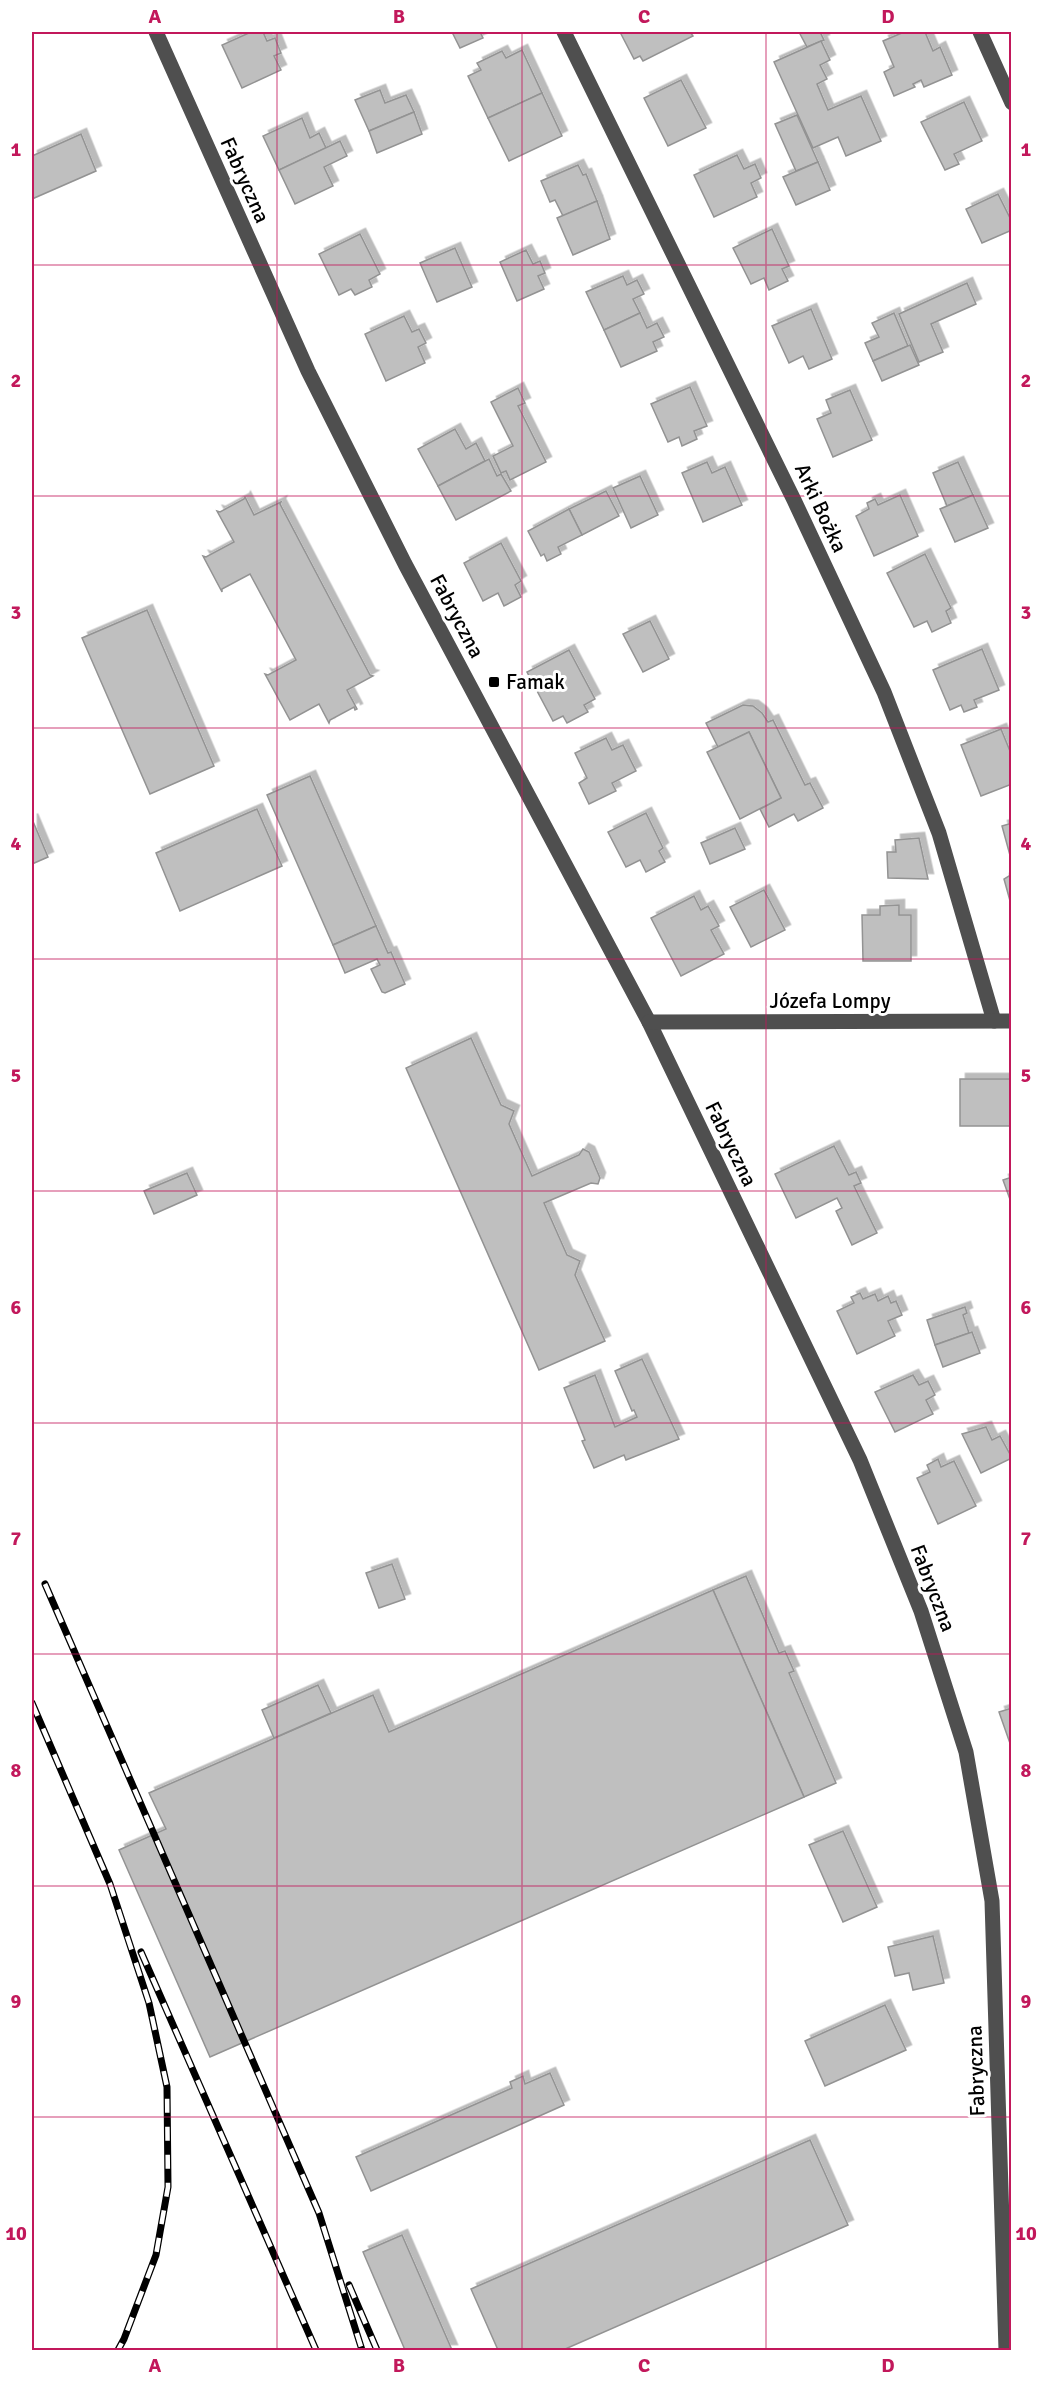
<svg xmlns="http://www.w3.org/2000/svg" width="1043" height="2382" font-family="Signika,sans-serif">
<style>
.building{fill:#bfbfbf;stroke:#939393;stroke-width:1.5;filter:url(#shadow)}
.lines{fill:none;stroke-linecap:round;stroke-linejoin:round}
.minor{stroke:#4f4f4f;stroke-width:15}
.rail-casing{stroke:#000;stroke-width:7}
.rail{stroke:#fff;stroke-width:4.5;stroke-dasharray:14;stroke-linecap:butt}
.grid{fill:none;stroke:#c2185b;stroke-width:1.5;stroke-opacity:0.55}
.poi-dot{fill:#000;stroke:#fff;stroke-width:2}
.labels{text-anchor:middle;stroke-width:6;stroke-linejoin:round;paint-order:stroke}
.street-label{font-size:21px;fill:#000;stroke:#fff}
.poi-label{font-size:21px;fill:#000;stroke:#fff;text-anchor:start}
.neatline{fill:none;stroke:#c2185b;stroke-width:2}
.grid-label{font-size:20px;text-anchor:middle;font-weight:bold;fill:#c2185b}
</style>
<defs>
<filter id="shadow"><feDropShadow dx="5.5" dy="-5.5" stdDeviation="0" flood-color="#0004"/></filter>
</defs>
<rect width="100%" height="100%" fill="#fff"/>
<g class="building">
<path d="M251 32H263L267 41 275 38 281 53 274 56 281 70 242 88 222 45Z"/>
<path d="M452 32H480L483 38 460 48Z"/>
<path d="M620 32H690L693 36 643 61 640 56 634 59Z"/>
<path d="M799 32H820L824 40 807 47Z"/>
<path d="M904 32H925L933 51 940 47 952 75 924 87 921 80 913 84 915 87 894 96 884 72 894 67 883 41Z"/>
<path d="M821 41 830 60 820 65 827 79 817 84 828 110 861 96 881 141 846 156 838 137 813 148 774 62Z"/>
<path d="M522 50 542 93 488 118 468 76 481 70 477 63 502 51 506 58Z"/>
<path d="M681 80 706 128 668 146 644 98Z"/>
<path d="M380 90 385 103 406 95 414 112 369 131 355 100Z"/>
<path d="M542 93 562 136 509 161 488 118Z"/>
<path d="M964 102 982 141 954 154 959 164 945 170 921 122Z"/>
<path d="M414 112 422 134 377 153 369 131Z"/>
<path d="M797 115 818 162 796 171 775 124Z"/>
<path d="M302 118 310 138 319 133 326 148 279 170 263 136Z"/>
<path d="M81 134 96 171 32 199V156Z"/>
<path d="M340 141 347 156 324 167 333 186 295 204 279 170Z"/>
<path d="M737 155 744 169 755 164 761 178 751 183 757 197 714 217 694 175Z"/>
<path d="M818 162 830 190 796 205 783 177Z"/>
<path d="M578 165 583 175 586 174 597 201 563 216 555 200 550 202 541 181Z"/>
<path d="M998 194 1012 222V230L982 243 966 209Z"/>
<path d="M597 201 610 239 573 255 557 218Z"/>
<path d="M772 229 789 266 782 269 788 281 769 290 764 278 751 284 733 248Z"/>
<path d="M360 234 380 274 369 280 372 287 355 295 351 289 339 295 319 254Z"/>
<path d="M455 248 472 287 437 302 420 263Z"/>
<path d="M526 250 533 264 540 261 545 273 538 276 544 289 517 301 500 262Z"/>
<path d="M623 276 627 285 637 280 644 294 633 299 640 313 604 330 586 292Z"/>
<path d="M967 283 976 304 931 324 943 352 919 362 899 314Z"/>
<path d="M811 309 832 359 809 369 803 356 789 363 772 326Z"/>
<path d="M640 313 647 328 657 323 664 337 653 342 657 351 621 367 604 330Z"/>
<path d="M894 313 908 346 873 361 865 343 879 337 872 323Z"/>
<path d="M404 316 412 332 419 329 426 343 418 347 425 363 386 381 365 334Z"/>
<path d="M910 345 919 365 882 381 873 361Z"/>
<path d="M690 387 707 426 694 431 697 439 682 446 679 437 668 442 651 404Z"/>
<path d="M518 388 525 403 518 406 546 462 510 480 506 471 501 473 493 456 513 446 491 402Z"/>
<path d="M850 390 872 440 833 457 817 419 831 413 826 400Z"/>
<path d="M455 429 466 449 476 443 485 461 438 486 418 449Z"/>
<path d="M489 459 497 476 501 474 511 491 456 520 438 486Z"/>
<path d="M707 462 712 473 725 467 742 505 703 522 682 473Z"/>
<path d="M958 462 973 495 947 506 933 473Z"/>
<path d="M640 476 658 515 631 528 613 488Z"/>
<path d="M606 491 619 516 582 535 569 509Z"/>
<path d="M900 495 918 536 874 556 856 516 869 509 867 503 875 499 878 505Z"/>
<path d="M973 495 988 528 955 542 940 509Z"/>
<path d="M245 497 254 515 281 502 280 504 370 675 373 676 347 690 357 709 355 710 354 707 330 720 329 723 319 704 290 720 265 674 268 675 296 660 250 574 222 589V592L203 556 206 557 234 542 217 511 220 512 244 499Z"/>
<path d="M569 509 582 535 558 547 561 554 547 561 544 554 541 556 528 531Z"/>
<path d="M501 543 521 581 515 585 521 597 504 606 498 593 483 601 464 563Z"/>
<path d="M925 554 951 608 946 611 951 623 932 632 927 621 914 627 887 573Z"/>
<path d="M147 610 214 766 150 794 82 638Z"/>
<path d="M650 621 669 659 643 672 623 634Z"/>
<path d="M982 649 999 690 974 700 977 707 964 712 961 705 950 710 933 670Z"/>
<path d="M569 650 595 699 584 705 588 712 567 723 563 716 553 721 527 672Z"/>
<path d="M743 705 753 706 762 713 768 722 773 720 805 785 810 783 823 808 798 821 794 814 769 827 760 809 781 798 749 732 718 747 706 723Z"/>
<path d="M1001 729 1012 756V784L981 796 961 745Z"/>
<path d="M749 732 781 798 740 819 707 752Z"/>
<path d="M606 738 612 750 623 745 636 771 612 783 616 791 589 804 579 783 587 778 575 753Z"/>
<path d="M310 776 376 926 333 945 267 795Z"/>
<path d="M257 809 282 866 180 911 156 853Z"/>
<path d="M646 813 663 848 659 851 665 862 646 872 640 860 626 867 608 832Z"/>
<path d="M32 819 48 857 32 864Z"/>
<path d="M1012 823V859H1011L1002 826Z"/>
<path d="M735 828 745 849 710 864 701 843Z"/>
<path d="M919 838 928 879 888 878 887 852H896L895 840Z"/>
<path d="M1012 874V908L1004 879Z"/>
<path d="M764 890 785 930 751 947 730 907Z"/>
<path d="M694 896 701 910 708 906 719 926 711 930 724 954 681 976 651 918Z"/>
<path d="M899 905V915H911V961H863L862 915H880V906Z"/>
<path d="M376 926 388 953 391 952 405 984 385 993 382 992 371 969 380 965 377 959 345 973 333 945Z"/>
<path d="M471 1038 501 1105 514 1111 509 1124 532 1176 579 1155 583 1149 589 1152 600 1178 598 1184 591 1183 544 1203 567 1255 580 1261 575 1275 605 1341 539 1370 406 1068Z"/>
<rect x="960" y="1079" width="52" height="47"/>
<path d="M834 1146 849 1175 856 1172 861 1183 854 1186 877 1233 852 1245 836 1211 842 1208 837 1198 796 1218 775 1174Z"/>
<path d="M187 1173 197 1195 154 1214 144 1191Z"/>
<path d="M1012 1177V1205L1003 1180Z"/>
<path d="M860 1293 863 1299 875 1294 878 1301 888 1296 891 1303 896 1301 902 1315 888 1321 895 1336 857 1354 837 1311 854 1303 851 1297Z"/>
<path d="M965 1307 967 1313 963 1315 969 1333 935 1345 927 1320Z"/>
<path d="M972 1332 980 1353 943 1367 935 1345Z"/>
<path d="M642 1359 679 1439 626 1460 624 1455 594 1468 582 1441 585 1440 564 1388 595 1375 615 1427 637 1417 634 1410 632 1411 615 1371Z"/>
<path d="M913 1375 919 1385 928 1381 935 1395 926 1400 933 1414 895 1432 875 1392Z"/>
<path d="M986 1427 992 1440 1000 1436 1012 1458 981 1473 962 1434Z"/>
<path d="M938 1459 941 1467 954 1461 976 1506 938 1524 917 1478 930 1472 927 1465Z"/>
<path d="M392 1564 405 1599 379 1608 366 1573Z"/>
<path d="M746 1576 779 1653 785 1651 794 1671 789 1673 836 1783 804 1797 713 1590Z"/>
<path d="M713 1590 804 1797 210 2057 119 1850 166 1829 149 1793 373 1695 389 1732Z"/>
<path d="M318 1685 331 1713 274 1738 262 1710Z"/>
<path d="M1012 1708V1749L999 1712Z"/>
<path d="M843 1831 877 1907 843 1922 809 1845Z"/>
<path d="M933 1936 944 1983 913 1990 909 1973 895 1976 888 1947Z"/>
<path d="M885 2005 906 2050 825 2086 805 2041Z"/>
<path d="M550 2073 564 2105 371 2191 356 2157 512 2088 510 2082 523 2076 525 2084Z"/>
<path d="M810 2140 848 2225 563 2350H498L471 2289Z"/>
<path d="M402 2235 452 2350H405L363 2252Z"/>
</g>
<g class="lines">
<g class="minor">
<path d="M156 32 308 371 405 564 649 1022 860 1460 921 1611 966 1752 992 1901 1006 2350"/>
<path d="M564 32 794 500 884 692 939 833 994 1021"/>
<path d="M980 32 1012 103"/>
<path d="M649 1022 1012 1021"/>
</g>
<g class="rail-casing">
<g id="rail">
<path d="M45 1584 319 2213 362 2350"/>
<path d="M32 1703 110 1884 149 2003 167 2087 168 2187 156 2255 124 2339 118 2350"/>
<path d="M141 1952 316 2350"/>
<path d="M349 2285 377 2350"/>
</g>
</g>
<use href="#rail" class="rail"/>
</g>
<path class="grid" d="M277 32V2350M522 32V2350M766 32V2350M32 265H1012M32 496H1012M32 728H1012M32 959H1012M32 1191H1012M32 1423H1012M32 1654H1012M32 1886H1012M32 2117H1012"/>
<rect class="poi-dot" x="488" y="676" width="12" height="12" rx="3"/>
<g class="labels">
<g class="street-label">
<text transform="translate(245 180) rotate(66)" y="7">Fabryczna</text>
<text transform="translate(821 508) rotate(65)" y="7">Arki Bożka</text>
<text transform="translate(457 616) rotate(62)" y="7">Fabryczna</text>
<text x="830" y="1008">Józefa Lompy</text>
<text transform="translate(731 1144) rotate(64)" y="7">Fabryczna</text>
<text transform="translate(933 1588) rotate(69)" y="7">Fabryczna</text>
<text transform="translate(976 2071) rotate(-92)" y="7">Fabryczna</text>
</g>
<g class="poi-label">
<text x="506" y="689">Famak</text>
</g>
</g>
<rect width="1043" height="2382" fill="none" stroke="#ffffff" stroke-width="66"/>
<rect x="33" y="33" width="977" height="2316" class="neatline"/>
<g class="grid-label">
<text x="155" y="23">A</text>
<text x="399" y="23">B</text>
<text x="644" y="23">C</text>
<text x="888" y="23">D</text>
<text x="16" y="156">1</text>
<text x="1026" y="156">1</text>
<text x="16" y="387">2</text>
<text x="1026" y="387">2</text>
<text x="16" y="619">3</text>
<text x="1026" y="619">3</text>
<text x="16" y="850">4</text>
<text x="1026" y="850">4</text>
<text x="16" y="1082">5</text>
<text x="1026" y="1082">5</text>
<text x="16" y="1314">6</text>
<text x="1026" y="1314">6</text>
<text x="16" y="1545">7</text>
<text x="1026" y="1545">7</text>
<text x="16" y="1777">8</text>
<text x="1026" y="1777">8</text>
<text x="16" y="2008">9</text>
<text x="1026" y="2008">9</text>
<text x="16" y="2240">10</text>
<text x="1026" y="2240">10</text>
<text x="155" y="2372">A</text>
<text x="399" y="2372">B</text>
<text x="644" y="2372">C</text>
<text x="888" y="2372">D</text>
</g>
</svg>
